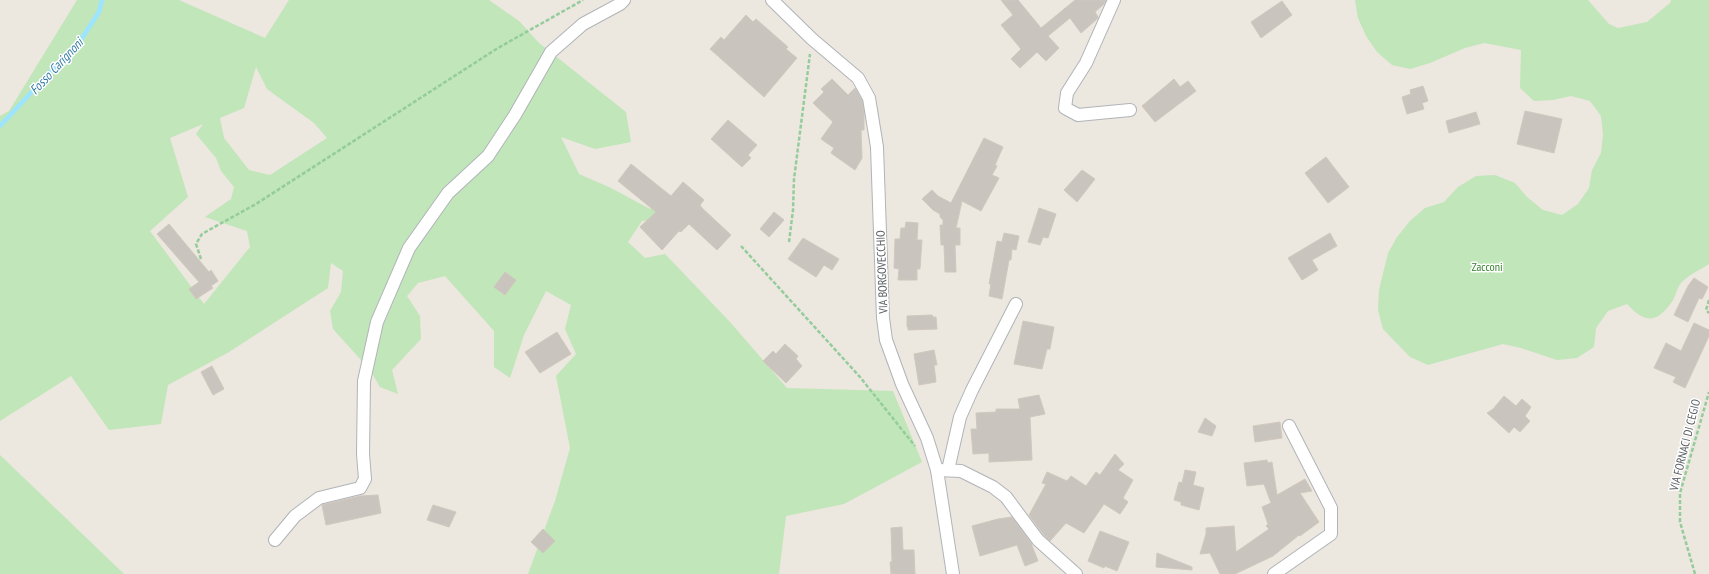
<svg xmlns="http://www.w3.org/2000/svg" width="1709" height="574" font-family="'PT Sans Narrow',sans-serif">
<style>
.green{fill:#c0e6b9;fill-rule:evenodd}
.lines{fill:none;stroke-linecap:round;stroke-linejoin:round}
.stream{stroke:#9ce4ff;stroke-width:4.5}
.building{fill:#c9c4be;stroke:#d1c8bd}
.street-casing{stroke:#b0b4b8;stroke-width:14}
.path{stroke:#95cc9c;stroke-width:2.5;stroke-dasharray:4 2;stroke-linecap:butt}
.street{stroke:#fff;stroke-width:12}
.labels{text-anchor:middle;stroke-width:3;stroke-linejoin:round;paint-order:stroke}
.park-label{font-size:12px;fill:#38812f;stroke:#fff}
.street-label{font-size:12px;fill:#585d61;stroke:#fff}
.water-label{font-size:13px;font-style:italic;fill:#327ba3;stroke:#fff}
</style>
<rect width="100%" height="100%" fill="#ece7df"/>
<g class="green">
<path d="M77 0H179L265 38 289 0H489L519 21 539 43 626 112 631 142 595 149 561 137 579 174 611 188 650 209 657 200V220L642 221 628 242 645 258 665 254 730 322 787 388 893 391 922 462 844 504 786 516 779 574H528L555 501 570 448 556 376 576 354 565 329 571 305 546 291 524 335 510 378 494 367V331L445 276 418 283 407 296 420 316 421 339 392 370 398 394 380 387 370 370 333 329 330 311 341 292 343 271 331 263 328 288 229 352 168 385 161 424 109 430 71 376 0 421V116L9 111ZM256 67 267 89 314 123 327 138 270 175 249 170 224 138 220 118 244 108ZM203 124 196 134 216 158 221 171 234 187 231 199 205 217 247 231 250 247 204 304 150 231 188 197 170 138Z"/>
<path d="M1355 0H1588L1609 24 1618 28 1647 22 1670 3 1671 0H1709V264C1700 270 1688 275 1681 283 1676 289 1676 297 1671 303 1655 325 1644 322 1627 304L1608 311 1596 328 1594 347 1577 358 1557 360 1521 348 1503 344 1428 365 1410 357 1383 329 1378 310 1379 290 1388 253 1397 237 1410 221 1425 208 1444 202 1458 187 1476 176 1495 175 1515 183 1527 197 1543 210 1562 215 1578 204 1589 188 1592 170 1601 153 1603 135 1601 116 1590 101 1571 96 1553 100 1534 101 1520 88 1521 50 1484 43 1465 48 1430 63 1410 69 1392 65 1377 52 1366 36 1358 18Z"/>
<path d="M0 455 124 574H0Z"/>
</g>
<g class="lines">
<path class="stream" d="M0 126 82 38 99 12 102 0"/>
</g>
<g class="building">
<path d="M1001 0H1018L1041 28 1075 0H1106L1104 4 1095 12 1098 17 1097 19 1081 33 1070 18 1048 36 1059 48 1046 61 1037 52 1020 68 1011 59 1021 49 1001 25 1013 15Z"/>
<path d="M1282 1 1292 15 1261 38 1251 22Z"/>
<path d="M746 15 753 22 756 19 788 47 786 49 797 58 764 97 710 49 721 37 724 40Z"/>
<path d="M832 79 848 95 855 88 862 100 864 112V130H861L862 158 855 170 831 153 834 148 821 139 833 122 813 103 824 92 821 89Z"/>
<path d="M1174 79 1180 87 1188 81 1196 91 1155 122 1142 106Z"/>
<path d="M1423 86 1428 101 1422 103 1424 109 1407 114 1402 97 1411 94 1410 90Z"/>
<path d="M1525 111 1562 119 1554 153 1517 144Z"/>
<path d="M1476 112 1480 124 1449 133 1446 121Z"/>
<path d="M728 120 757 145 748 155 751 158 742 167 711 139Z"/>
<path d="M984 138 1003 147 995 165 997 166 992 175 999 178 981 211 962 201 956 228H960V245H955L956 272H945L944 245H941L940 225H943V220L940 217V214L933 210 922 199 932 190 938 196 951 203Z"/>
<path d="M1326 157 1349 187 1328 203 1305 173Z"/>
<path d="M631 164 671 196 683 182 704 200 700 205 702 208 731 235 717 250 689 224 681 232 679 231 662 250 640 227 656 212 618 181Z"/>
<path d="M1082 170 1095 179 1077 202 1064 190Z"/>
<path d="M1039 208 1056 214 1048 238 1043 237 1040 245 1028 242Z"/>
<path d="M774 212 784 220 769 237 760 229Z"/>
<path d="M906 222 918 223 917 240H922L920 269H917V280H898L899 269 894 268 895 239H900L901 228H905Z"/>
<path d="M169 224 209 272 211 270 218 281 211 286 213 288 196 299 189 289 199 282 157 234Z"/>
<path d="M1004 233 1019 236 1016 250 1012 249 1011 260H1009L1002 299 989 296 991 284H989L997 241 1002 242Z"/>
<path d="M1330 233 1337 246 1312 260 1318 270 1302 280 1288 258Z"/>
<path d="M803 238 839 259 832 270 824 265 816 277 788 259Z"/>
<path d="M505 272 516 280 505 295 494 287Z"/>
<path d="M1694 278 1708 287 1702 299 1699 298 1688 322 1674 315 1688 286Z"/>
<path d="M932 315 933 317H936L937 329 908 330V327H907V316Z"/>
<path d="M1023 321 1054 327 1050 349H1047L1042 369 1014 364Z"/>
<path d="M1694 323 1709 330V336L1685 388 1673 382 1676 377 1654 368 1666 343 1681 351Z"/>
<path d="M557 332 571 354 540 373 525 352Z"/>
<path d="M785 344 798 356 796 359 802 366 786 383 763 361 773 351 776 354Z"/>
<path d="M934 350 937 365H934L936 382 919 385 914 354Z"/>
<path d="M212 366 224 389 213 395 201 372Z"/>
<path d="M1039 395 1045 414 1030 417 1032 460 989 462V453L973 454 971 429H977L976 413 996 412V409H1020L1018 399Z"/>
<path d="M1504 396 1516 406 1522 399 1531 407 1525 416 1530 421 1520 432 1514 427 1509 433 1487 413 1493 409Z"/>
<path d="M1205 418 1216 426 1212 436 1198 432Z"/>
<path d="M1280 422 1282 438 1255 442 1253 426Z"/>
<path d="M1115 454 1124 464 1118 470 1133 480 1123 498 1128 502 1120 514 1104 504 1084 533 1066 523 1050 541 1044 535 1029 515 1046 484 1042 483 1047 472 1067 481 1071 476 1086 486 1096 472 1100 475Z"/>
<path d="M1267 460 1268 463 1272 462 1277 495 1305 479 1312 491 1300 493 1319 522 1300 536 1299 535 1273 556 1235 574H1220L1210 553 1200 554 1206 534V528L1234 526 1236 552 1269 529 1266 526 1268 524 1262 507 1271 503 1264 484 1247 486 1244 463Z"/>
<path d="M1185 470 1196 472 1193 485 1204 488 1199 510 1181 505V502L1174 500 1179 482 1182 483Z"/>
<path d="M378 495 381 513 326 525 322 505 360 496Z"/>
<path d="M433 505 456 512 449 527 427 520Z"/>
<path d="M1012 517 1031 543 1038 561 1025 566 1017 545 980 556 972 526 998 519Z"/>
<path d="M902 527 903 550H914L915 574H891L890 562H892L891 528Z"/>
<path d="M543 529 555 541 543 553 531 542Z"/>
<path d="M1100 531 1129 542 1117 571 1105 566 1104 568 1088 561Z"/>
<path d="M1157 553 1192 567V570L1156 567Z"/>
</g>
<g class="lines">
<g class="street-casing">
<g id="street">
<path d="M772 0 812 39 858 78 869 98 877 147 883 318 886 340 902 384 927 438 937 470 953 574"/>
<path d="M1114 0 1086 63 1067 93 1065 108 1078 115 1130 110"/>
<path d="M937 470 961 471 993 487 1006 497 1038 540 1076 574"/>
<path d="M948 470 960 417 972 390 1016 304"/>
<path d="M275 540 295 516 319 498 360 488 365 479 363 454 364 381 377 322 409 248 448 193 488 156 515 115 551 52 583 24 620 4 624 0"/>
<path d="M1274 574 1331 534V508L1289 426"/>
</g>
</g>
<g class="path">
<path d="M789 242 793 210 794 179 810 54"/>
<path d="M741 246 860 377 915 446"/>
<path d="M201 259 196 244 202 234 209 230 256 204 498 48 583 0"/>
<path d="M1709 300 1706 310 1709 313"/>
<path d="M1695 574 1680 522V493L1709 392"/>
</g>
<use href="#street" class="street"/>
</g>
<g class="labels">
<g class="park-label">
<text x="1487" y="271">Zacconi</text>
</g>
<g class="street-label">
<text transform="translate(882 272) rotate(-92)" y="4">VIA BORGOVECCHIO</text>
<text transform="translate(1685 445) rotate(-76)" y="4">VIA FORNACI DI CEGIO</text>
</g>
<g class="water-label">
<text transform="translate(56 66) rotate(-47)" y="5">Fosso Carignoni</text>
</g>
</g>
</svg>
